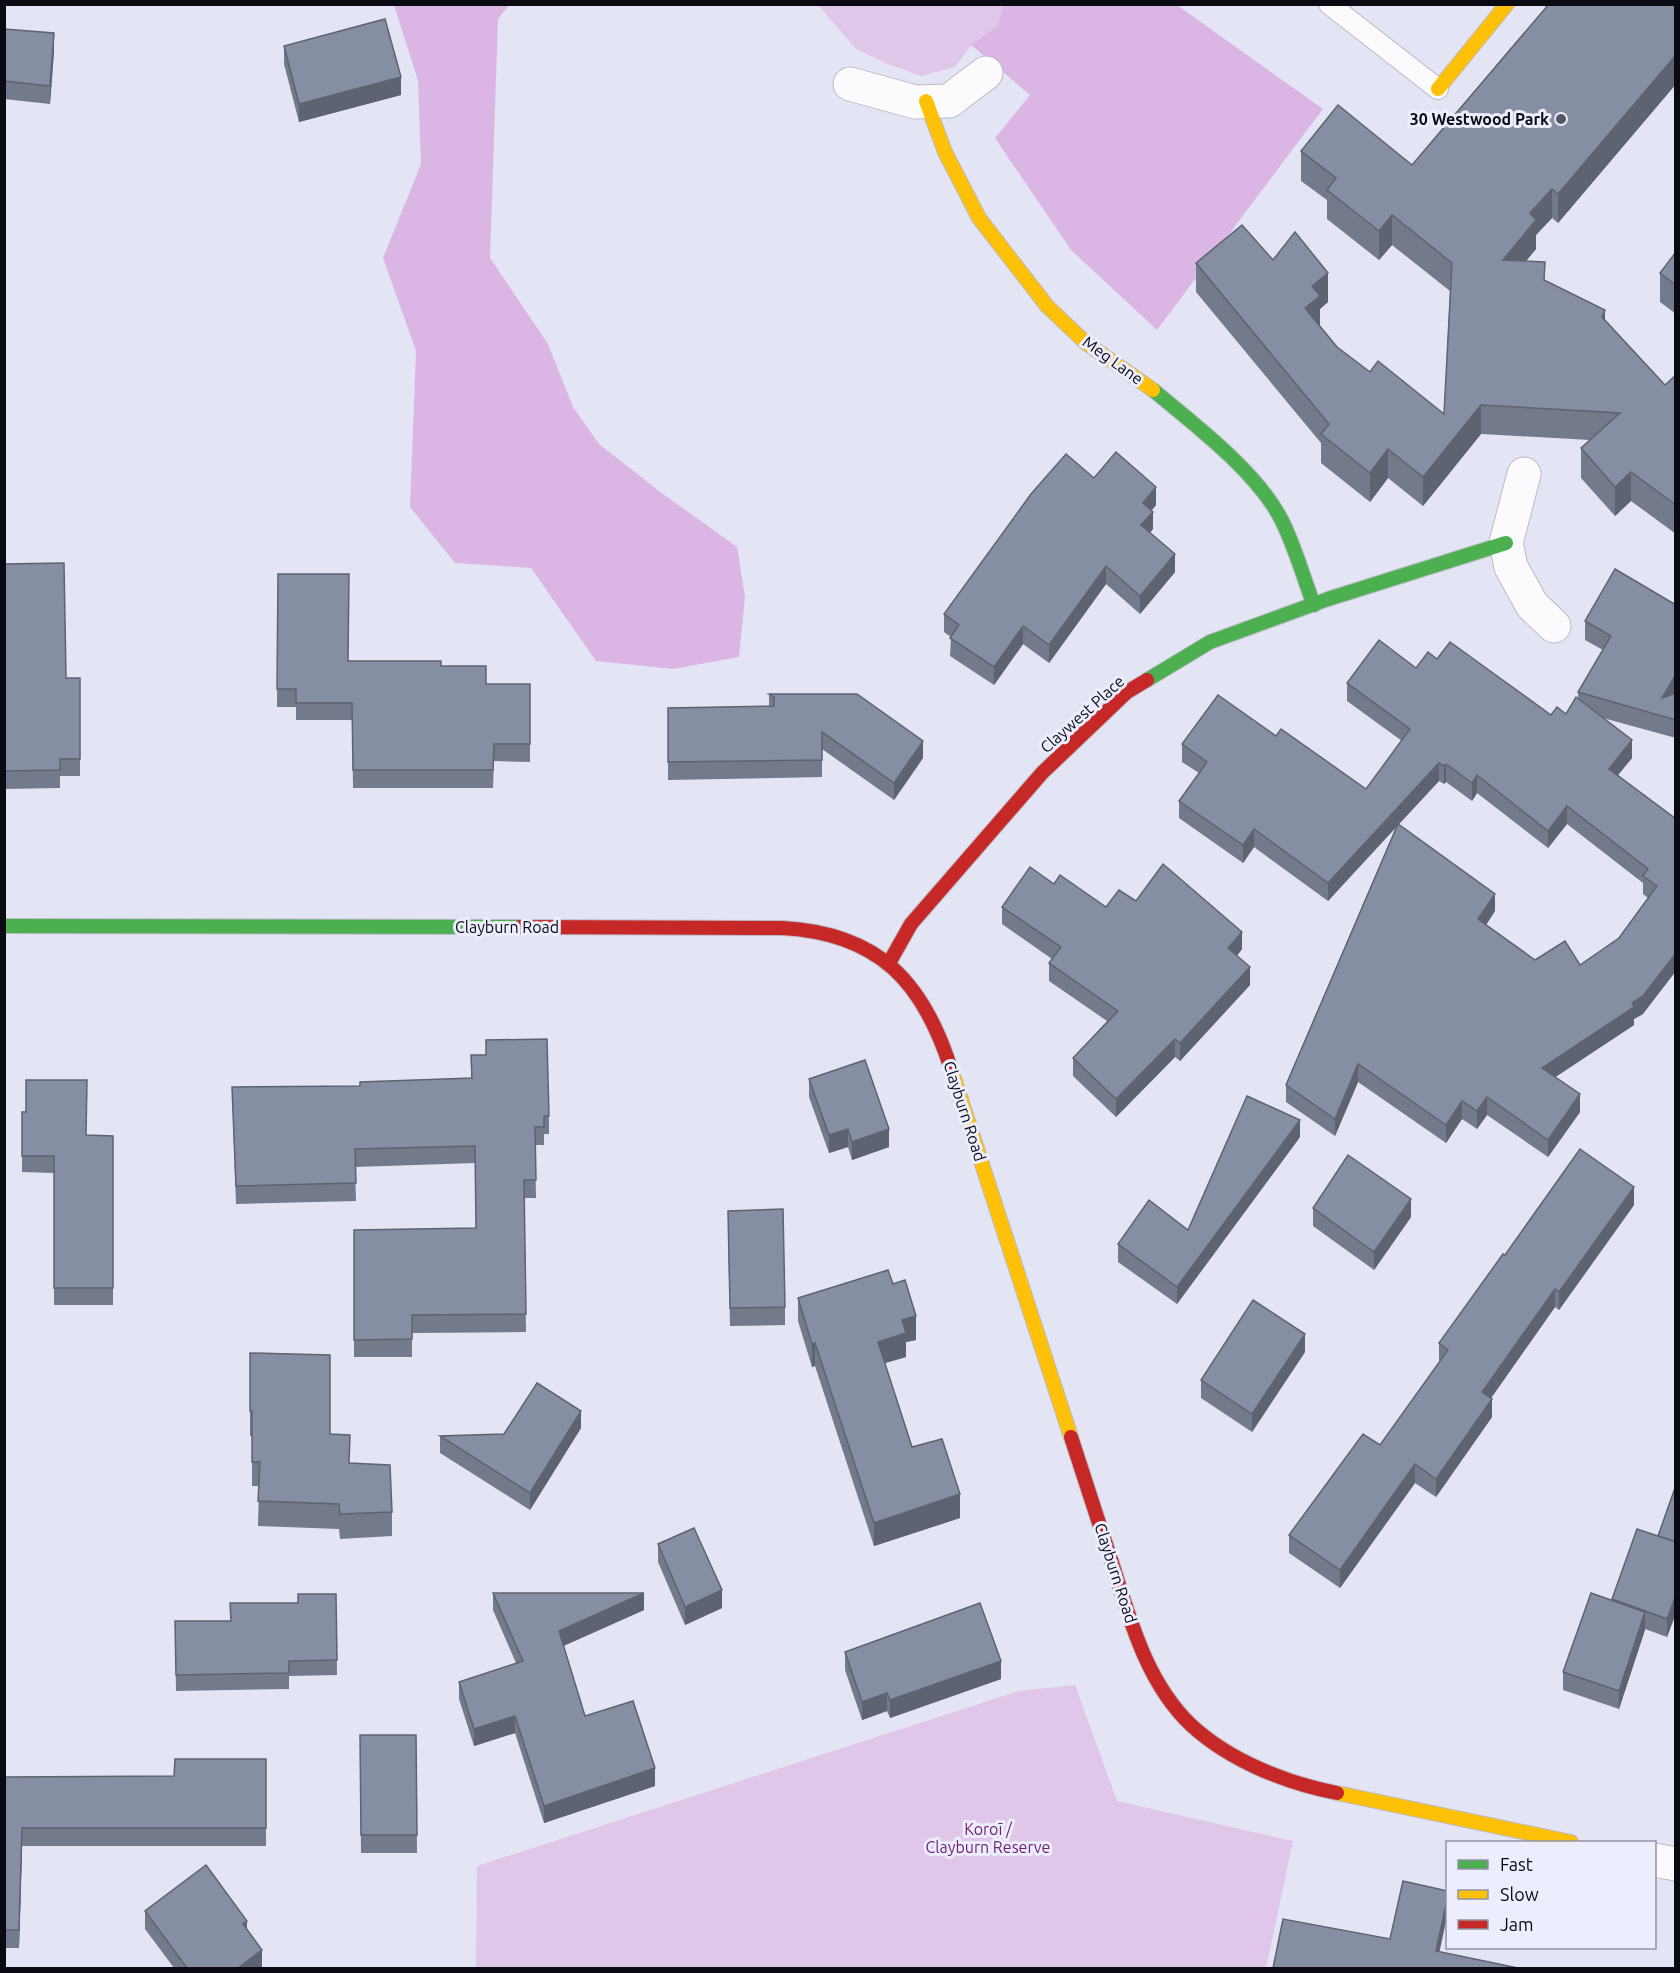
<svg xmlns="http://www.w3.org/2000/svg" width="1680" height="1973" font-family="Ubuntu,sans-serif">
<style>
.green{fill:#e0c6e8}
.forest{fill:#dbb6e5}
.lines{fill:none;stroke-linecap:round;stroke-linejoin:round}
.lane-casing{stroke:#bbbbc7;stroke-width:22}
.street-casing{stroke:#bbbbc7;stroke-width:35}
.fast-casing{stroke:#bbbbc7;stroke-width:16}
.slow-casing{stroke:#bbbbc7;stroke-width:16}
.jam-casing{stroke:#bbbbc7;stroke-width:16}
.lane{stroke:#fbfbfd;stroke-width:20}
.street{stroke:#fbfbfd;stroke-width:33}
.fast{stroke:#4caf50;stroke-width:14}
.slow{stroke:#ffc107;stroke-width:14}
.jam{stroke:#c62828;stroke-width:14}
.wall{fill:#737a8c;fill-rule:evenodd}
.shaded-wall{fill:#5e6372}
.building{fill:#868ea3;stroke:#5e6372;stroke-width:1.5}
.poi-dot{fill:#565762;stroke:#eceefe;stroke-width:2}
.labels{text-anchor:middle;stroke-width:6;stroke-linejoin:round;paint-order:stroke}
.poi-label{font-size:16px;font-weight:bold;fill:#0a0a13;stroke:#eceefe;text-anchor:end}
.street-label{font-size:16px;fill:#0a0a13;stroke:#eceefe}
.park-label{font-size:16px;fill:#6f1d75;stroke:#eceefe}
</style>
<rect width="100%" height="100%" fill="#e4e5f4"/>
<g class="green">
<path d="M818 5H1003L998 25 971 45 955 67 921 76 888 64 856 49Z"/>
<path d="M1075 1685 1117 1801 1293 1841 1266 1968H476L477 1866 1019 1691Z"/>
</g>
<g class="forest">
<path d="M394 5H509L498 19 490 258 548 344 573 407 599 444 659 491 737 547 745 597 739 657 673 669 596 661 531 568 455 563 410 507 416 351 383 258 421 164 418 81Z"/>
<path d="M1003 5H1177L1323 109 1157 330 1071 250 995 138 1030 95 971 45 998 25Z"/>
</g>
<g class="lines">
<g class="lane-casing">
<path id="lane" d="M1329 4 1438 89"/>
</g>
<g class="street-casing">
<g id="street">
<path d="M850 84 915 102 949 101 986 73"/>
<path d="M1524 474 1506 543 1511 567 1532 605 1554 626"/>
<path d="M1654 1860 1676 1864"/>
</g>
</g>
<g class="fast-casing">
<g id="fast">
<path d="M1153 390C1194 424 1257 472 1281 519 1295 546 1303 577 1314 605"/>
<path d="M1147 680 1210 642 1328 599 1506 543"/>
<path d="M4 926 520 927"/>
</g>
</g>
<g class="slow-casing">
<g id="slow">
<path d="M1438 89 1507 4"/>
<path d="M926 101 945 152 979 218 1047 306 1086 343 1153 390"/>
<path d="M951 1069 1071 1437"/>
<path d="M1337 1793 1571 1842"/>
</g>
</g>
<g class="jam-casing">
<g id="jam">
<path d="M520 927 782 928C878 933 923 981 951 1069"/>
<path d="M889 963 911 924 1042 773 1127 692 1147 680"/>
<path d="M1071 1437C1085 1479 1098 1521 1112 1563 1130 1619 1146 1682 1191 1725 1230 1761 1286 1783 1337 1793"/>
</g>
</g>
<use href="#lane" class="lane"/>
<use href="#street" class="street"/>
<use href="#fast" class="fast"/>
<use href="#slow" class="slow"/>
<use href="#jam" class="jam"/>
</g>
<g class="wall">
<path d="M1676 4V84L1558 223 1552 218 1536 235V249L1526 261 1545 280 1605 321 1665 385 1676 375V534L1631 501 1615 516 1581 478V448L1590 440 1481 434 1423 506 1388 478 1370 502 1321 463V443L1196 292V263L1273 260 1328 302 1320 309V325L1319 326 1337 347 1370 372 1444 414 1450 291 1392 245 1379 260 1327 219V200L1301 181V151L1412 165Z"/>
<path d="M4 29 54 51 50 104 4 99Z"/>
<path d="M284 46 401 95 299 122 284 64Z"/>
<path d="M1676 252V314L1660 302V273Z"/>
<path d="M1094 478 1156 505 1152 510 1153 529 1150 533 1175 572 1140 614 1106 584 1049 663 1023 644 994 685 950 656 951 637 944 632V614Z"/>
<path d="M4 564 66 678H80V776H60V788L4 789Z"/>
<path d="M278 574 348 661 486 684H530V762L494 761 493 788H353L352 720H296V707H277Z"/>
<path d="M1676 605V738L1603 718 1632 758 1618 775 1676 819 1643 1014 1634 1019V1025L1555 1077 1580 1112 1548 1157 1487 1115 1477 1129 1462 1119 1446 1143 1358 1082 1335 1136 1286 1102V1085L1397 825 1328 901 1254 847 1243 863 1179 818V801L1199 773 1182 762V744L1276 736 1366 789 1402 741 1347 701V683L1416 668 1437 659 1551 715 1566 714 1578 699V692L1603 650 1585 640V621ZM1439 781 1444 784 1446 782 1472 801 1477 793 1548 848 1567 824 1643 883V894L1648 898 1619 938 1580 965 1535 960 1486 925 1495 911 1398 824Z"/>
<path d="M769 694 923 758 894 800 822 749V777L668 780V708L769 706Z"/>
<path d="M1054 884 1106 907 1136 901 1242 949 1237 956 1250 985 1180 1061 1175 1057 1116 1117 1073 1076V1058L1107 1021 1049 981V963L1052 959 1002 924V907Z"/>
<path d="M471 1055 549 1116V1134H544V1145H535L536 1198H524L526 1332 412 1333V1357H354V1230L476 1228 475 1163 355 1167 356 1201 236 1204 232 1087 360 1086 471 1078Z"/>
<path d="M809 1079 889 1147 852 1160 848 1147 829 1153 809 1097Z"/>
<path d="M22 1112 86 1135 113 1136V1305H54V1173L22 1172Z"/>
<path d="M1300 1137 1177 1304 1118 1262V1244L1188 1230Z"/>
<path d="M1634 1205 1559 1310 1555 1307 1491 1398 1492 1417 1436 1497 1415 1483 1340 1588 1289 1553V1535L1380 1445 1439 1362V1343L1505 1255Z"/>
<path d="M1313 1208 1411 1217 1374 1270 1313 1226Z"/>
<path d="M728 1229 785 1307V1325L730 1326Z"/>
<path d="M893 1284 916 1340 906 1342V1357L885 1363 912 1447 960 1518 874 1546 815 1366 812 1367 798 1321V1298Z"/>
<path d="M1305 1352 1252 1432 1201 1398V1380Z"/>
<path d="M250 1353 330 1434 350 1463 392 1512V1536L340 1539 339 1529 258 1526 259 1486H252V1436H250Z"/>
<path d="M581 1428 530 1510 440 1453V1436L504 1434Z"/>
<path d="M1676 1485V1613L1667 1637 1645 1629 1619 1709 1563 1690V1672L1612 1599 1658 1536Z"/>
<path d="M658 1544 722 1608 685 1625 658 1562Z"/>
<path d="M493 1593 644 1610 563 1646 585 1716 655 1786 544 1823 515 1733 474 1746 459 1699V1682L516 1663 493 1610Z"/>
<path d="M336 1594 337 1675 289 1676V1689L176 1691 175 1621H230Z"/>
<path d="M845 1652 1001 1679 890 1718 887 1711 862 1720 845 1670Z"/>
<path d="M360 1735H416L417 1853H361Z"/>
<path d="M266 1759V1846H22L19 1948H4V1777L174 1776Z"/>
<path d="M145 1911 247 1930 262 1968H174L145 1929Z"/>
</g>
<g class="shaded-wall">
<path d="M54 33V51L50 104V86Z"/>
<path d="M1676 55V84L1558 223V194Z"/>
<path d="M401 77V95L299 122V104Z"/>
<path d="M1552 189V218L1536 235V249L1503 289V260L1530 213Z"/>
<path d="M1392 215V245L1379 260V231Z"/>
<path d="M1328 273V302L1320 309V325L1305 338V308L1312 286Z"/>
<path d="M1605 310V339L1602 317Z"/>
<path d="M1481 405V434L1423 506V477Z"/>
<path d="M1388 449V478L1370 502V473Z"/>
<path d="M1631 472V501L1615 516V487Z"/>
<path d="M1156 487V505L1143 521V503Z"/>
<path d="M1153 512V529L1141 543V525Z"/>
<path d="M1175 554V572L1140 614V596Z"/>
<path d="M1106 566V584L1049 663V645Z"/>
<path d="M1023 626V644L994 685V667Z"/>
<path d="M1676 674V692L1662 716V698Z"/>
<path d="M1632 740V758L1609 786V769Z"/>
<path d="M923 741V758L894 800V783Z"/>
<path d="M1439 763V781L1328 901V883Z"/>
<path d="M1446 764V782L1444 784V766Z"/>
<path d="M1477 775V793L1472 801V783Z"/>
<path d="M1567 806V824L1548 848V831Z"/>
<path d="M1254 829V847L1243 863V845Z"/>
<path d="M1495 894V911L1478 937V919Z"/>
<path d="M1242 932V949L1228 966V948Z"/>
<path d="M1676 953V971L1643 1014 1634 1019V1025L1542 1086V1068L1632 1003Z"/>
<path d="M1250 967V985L1180 1061V1043Z"/>
<path d="M1175 1039V1057L1116 1117V1099Z"/>
<path d="M1358 1064V1082L1335 1136V1119Z"/>
<path d="M1580 1094V1112L1548 1157V1140Z"/>
<path d="M1487 1097V1115L1477 1129V1111Z"/>
<path d="M1462 1101V1119L1446 1143V1125Z"/>
<path d="M1300 1120V1137L1177 1304V1287Z"/>
<path d="M848 1129V1147L829 1153V1135Z"/>
<path d="M889 1129V1147L852 1160V1142Z"/>
<path d="M1634 1187V1205L1559 1310V1292Z"/>
<path d="M1411 1199V1217L1374 1270V1252Z"/>
<path d="M1555 1289V1307L1482 1411V1392Z"/>
<path d="M916 1316V1340L906 1342V1357L878 1365V1342L902 1320Z"/>
<path d="M1305 1334V1352L1252 1432V1414Z"/>
<path d="M815 1343V1366L812 1367V1344Z"/>
<path d="M1492 1399V1417L1436 1497V1479Z"/>
<path d="M581 1411V1428L530 1510V1493Z"/>
<path d="M1415 1464V1483L1340 1588V1570Z"/>
<path d="M960 1494V1518L874 1546V1523Z"/>
<path d="M722 1590V1608L685 1625V1607Z"/>
<path d="M644 1593V1610L559 1648V1631Z"/>
<path d="M1676 1595V1613L1667 1637V1619Z"/>
<path d="M1645 1612V1630L1619 1709V1691Z"/>
<path d="M1001 1661V1679L890 1718V1700Z"/>
<path d="M887 1693V1711L862 1720V1702Z"/>
<path d="M515 1716V1733L474 1746V1729Z"/>
<path d="M655 1768V1786L544 1823V1806Z"/>
<path d="M22 1828V1846L19 1948V1930Z"/>
<path d="M1448 1895V1912L1436 1968V1951Z"/>
<path d="M247 1921V1939L243 1924Z"/>
<path d="M262 1950V1968H238Z"/>
</g>
<g class="building">
<path d="M1549 4H1676V55L1558 194 1552 189 1530 213 1536 220 1503 260 1545 262 1544 280 1605 310 1602 317 1665 385 1676 375V505L1631 472 1615 487 1581 448 1620 413 1481 405 1423 477 1388 449 1370 473 1321 434 1329 424 1196 263 1242 225 1273 260 1295 232 1328 273 1312 286 1320 296 1305 308 1337 347 1370 372 1378 361 1444 414 1452 263 1392 215 1379 231 1327 190 1336 178 1301 151 1338 105 1412 165Z"/>
<path d="M385 19 401 77 299 104 284 46Z"/>
<path d="M4 29 54 33 50 86 4 81Z"/>
<path d="M1676 252V285L1660 273Z"/>
<path d="M1116 452 1156 487 1143 503 1153 512 1141 525 1175 554 1140 596 1106 566 1049 645 1023 626 994 667 950 638 959 625 944 614 1031 494 1066 454 1094 478Z"/>
<path d="M64 563 66 678H80V759H60V770L4 771V564Z"/>
<path d="M1615 569 1676 605V674L1662 698 1676 693V720L1578 692 1611 636 1585 621Z"/>
<path d="M278 574H349L348 661H441V666H486V684H530V744H494L493 770H353L352 703H296V689H277Z"/>
<path d="M1379 640 1416 668 1428 652 1437 659 1450 642 1551 715 1557 707 1566 714 1576 697 1632 740 1609 769 1676 819V953L1643 996 1632 1003 1634 1007 1542 1068 1580 1094 1548 1140 1487 1097 1477 1111 1462 1101 1446 1125 1358 1064 1335 1119 1286 1085 1398 824 1495 894 1478 919 1535 960 1565 941 1580 965 1619 938 1657 886 1643 876 1648 869 1567 806 1548 831 1477 775 1472 783 1446 764 1444 766 1439 763 1328 883 1254 829 1243 845 1179 801 1207 762 1182 744 1218 695 1276 736 1281 729 1366 789 1410 729 1347 683Z"/>
<path d="M769 694H857L923 741 894 783 822 732V760L668 762V708L774 706V697Z"/>
<path d="M1163 864 1242 932 1228 948 1250 967 1180 1043 1175 1039 1116 1099 1073 1058 1118 1011 1049 963 1061 947 1002 907 1030 867 1054 884 1060 875 1106 907 1119 890 1136 901Z"/>
<path d="M547 1039 549 1116H544V1127H535L536 1180H524L526 1314 412 1315V1339L354 1340V1230L476 1228 475 1146 355 1149 356 1183 236 1186 232 1087 360 1086V1082L472 1078 471 1055H486V1040Z"/>
<path d="M865 1060 889 1129 852 1142 848 1129 829 1135 809 1079Z"/>
<path d="M26 1080H87L86 1135 113 1136V1288H54V1156H22V1112H26Z"/>
<path d="M1247 1096 1300 1120 1177 1287 1118 1244 1149 1200 1188 1230Z"/>
<path d="M1580 1149 1634 1187 1559 1292 1555 1289 1482 1392 1492 1399 1436 1479 1415 1464 1340 1570 1289 1535 1363 1434 1380 1445 1448 1350 1439 1343 1503 1254 1505 1255Z"/>
<path d="M1348 1155 1411 1199 1374 1252 1313 1208Z"/>
<path d="M783 1209 785 1307 730 1308 728 1211Z"/>
<path d="M888 1270 893 1284 905 1280 916 1316 902 1320 906 1333 878 1342 912 1447 942 1439 960 1494 874 1523 815 1343 812 1344 798 1298Z"/>
<path d="M1253 1300 1305 1334 1252 1414 1201 1380Z"/>
<path d="M250 1353 330 1355V1434L350 1435 349 1463 390 1465 392 1512 340 1514 339 1504 258 1501 260 1462H252V1411H250Z"/>
<path d="M537 1383 581 1411 530 1493 440 1436 504 1434Z"/>
<path d="M1676 1485V1542L1658 1536Z"/>
<path d="M694 1528 722 1590 685 1607 658 1544Z"/>
<path d="M1637 1529 1676 1542V1595L1667 1619 1612 1599Z"/>
<path d="M493 1593H644L559 1631 585 1716 633 1701 655 1768 544 1806 515 1716 474 1729 459 1682 523 1661Z"/>
<path d="M1591 1593 1645 1612 1619 1691 1563 1672Z"/>
<path d="M298 1594H336L337 1660 289 1661V1673L176 1675 175 1621H231L230 1603H298Z"/>
<path d="M980 1603 1001 1661 890 1700 887 1693 862 1702 845 1652Z"/>
<path d="M360 1735H416L417 1835H361Z"/>
<path d="M175 1759H266V1828H22L19 1930H4V1777L174 1776Z"/>
<path d="M206 1865 247 1921 243 1924 262 1950 238 1968H187L145 1911Z"/>
<path d="M1403 1881 1448 1891V1895L1436 1951 1518 1968H1273L1283 1919 1390 1939Z"/>
</g>
<circle class="poi-dot" cx="1561" cy="119" r="6"/>
<g class="labels">
<g class="poi-label">
<text x="1549" y="125">30 Westwood Park</text>
</g>
<g class="street-label">
<text transform="translate(1113 360) rotate(36)" y="6">Meg Lane</text>
<text transform="translate(1082 714) rotate(-42)" y="6">Claywest Place</text>
<text x="507" y="933">Clayburn Road</text>
<text transform="translate(965 1111) rotate(72)" y="6">Clayburn Road</text>
<text transform="translate(1116 1573) rotate(72)" y="6">Clayburn Road</text>
</g>
<g class="park-label">
<text x="988" y="1835">Koroī /<tspan x="988" dy="18">Clayburn Reserve</tspan></text>
</g>
</g>
<rect width="1680" height="1973" fill="none" stroke="#0a0a13" stroke-width="12"/>
<rect x="1446" y="1841" width="210" height="108" fill="#eceefe" stroke="#9293a0" stroke-width="1.5"/>
<rect x="1458" y="1860" width="30" height="9" fill="#4caf50" stroke="#9293a0" stroke-width="1.5"/>
<text x="1500" y="1871" font-size="18" fill="#0a0a13">Fast</text>
<rect x="1458" y="1890" width="30" height="9" fill="#ffc107" stroke="#9293a0" stroke-width="1.5"/>
<text x="1500" y="1901" font-size="18" fill="#0a0a13">Slow</text>
<rect x="1458" y="1920" width="30" height="9" fill="#c62828" stroke="#9293a0" stroke-width="1.5"/>
<text x="1500" y="1931" font-size="18" fill="#0a0a13">Jam</text>
</svg>
